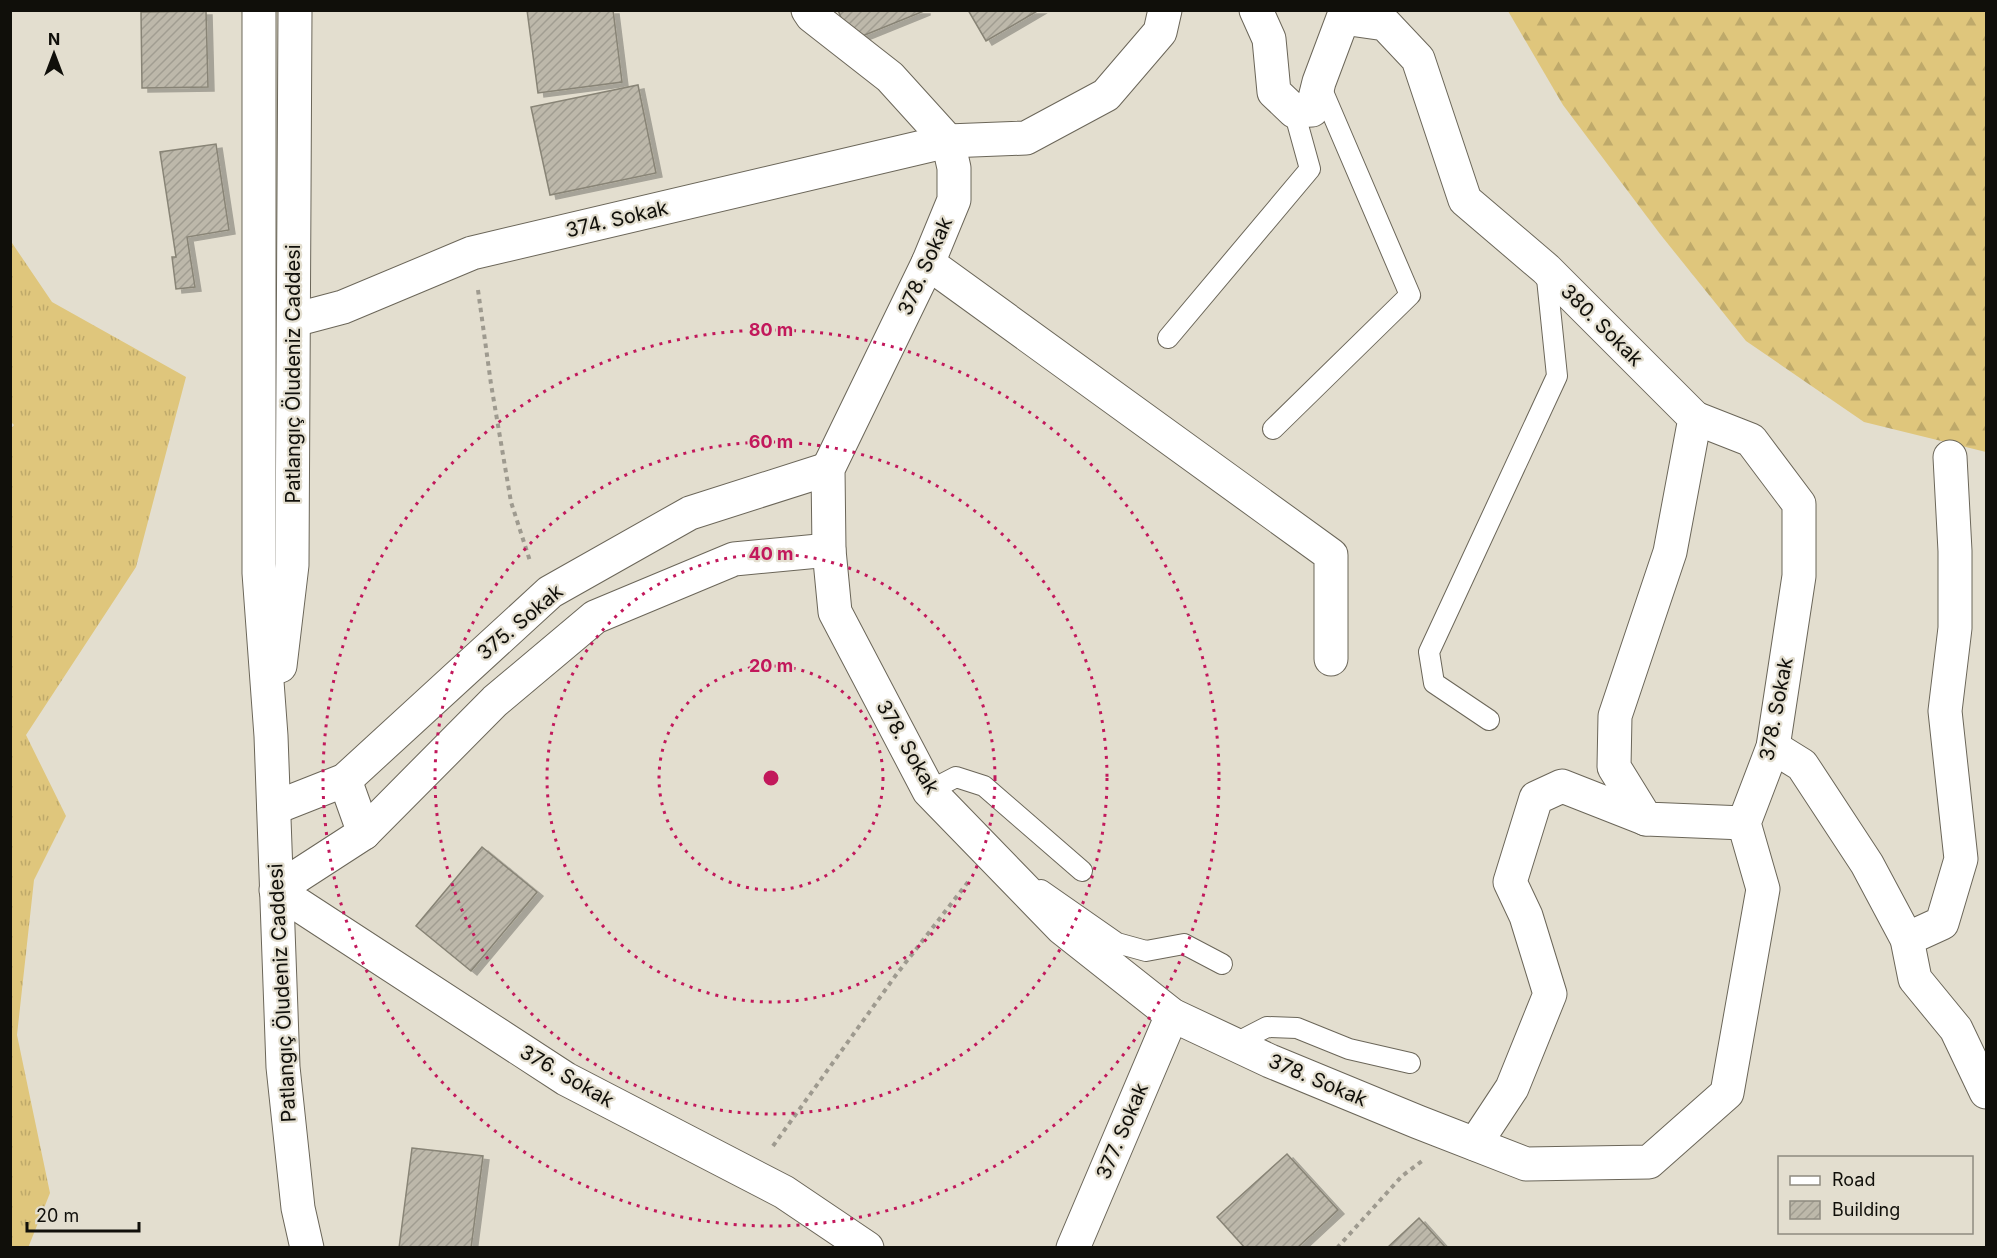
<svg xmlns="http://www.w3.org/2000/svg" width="1997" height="1258" font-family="Inter,sans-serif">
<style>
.grass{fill:url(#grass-tufts)}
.forest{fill:url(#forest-firs)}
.building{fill:url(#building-hatch);stroke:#888476;stroke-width:1.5;filter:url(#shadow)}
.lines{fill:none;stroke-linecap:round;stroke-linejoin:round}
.service-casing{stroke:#6b6659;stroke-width:22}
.minor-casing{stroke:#6b6659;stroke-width:35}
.primary-casing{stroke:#6b6659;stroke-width:35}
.path{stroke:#9e9a8f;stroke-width:4;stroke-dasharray:4.5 4.5;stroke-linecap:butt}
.service{stroke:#fff;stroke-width:20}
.minor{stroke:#fff;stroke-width:33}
.primary{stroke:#fff;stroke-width:33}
.ring{fill:none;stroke:#c2185b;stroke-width:3;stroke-dasharray:3 6}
.labels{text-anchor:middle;stroke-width:4.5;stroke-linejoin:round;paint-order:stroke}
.street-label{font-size:20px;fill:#100f0a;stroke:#e3decf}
.centre{fill:#c2185b;stroke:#e3decf;stroke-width:3}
.ring-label{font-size:18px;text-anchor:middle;font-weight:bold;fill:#c2185b;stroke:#e3decf;stroke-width:4.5;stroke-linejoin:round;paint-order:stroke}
</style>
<defs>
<pattern id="grass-tufts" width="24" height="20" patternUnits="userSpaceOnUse" patternTransform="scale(1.5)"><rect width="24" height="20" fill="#dfc67c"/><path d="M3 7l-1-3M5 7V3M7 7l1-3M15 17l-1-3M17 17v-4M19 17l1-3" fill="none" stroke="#bea96a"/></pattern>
<pattern id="forest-firs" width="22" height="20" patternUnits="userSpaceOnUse" patternTransform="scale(1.5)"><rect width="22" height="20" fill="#dfc67c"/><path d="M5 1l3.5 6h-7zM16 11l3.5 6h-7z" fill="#bea96a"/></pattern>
<pattern id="building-hatch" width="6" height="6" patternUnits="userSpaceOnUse" patternTransform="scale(1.5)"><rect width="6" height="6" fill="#bdb8aa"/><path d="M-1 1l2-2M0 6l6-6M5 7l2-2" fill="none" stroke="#a19d91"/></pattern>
<filter id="shadow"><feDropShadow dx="6" dy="4" stdDeviation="0" flood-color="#0004"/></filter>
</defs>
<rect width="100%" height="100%" fill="#e3decf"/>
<path class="grass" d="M10 240 52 302 186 377 136 567 26 735 66 816 34 880 17 1035 50 1193 28 1248 10 1247V430L14 425 10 421Z"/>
<path class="forest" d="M1508 11H1986V452L1864 422 1746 341 1660 234 1563 105Z"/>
<g class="building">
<path d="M527 10H613L622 82 538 93Z"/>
<path d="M838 10H924V11L850 41Z"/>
<path d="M968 10H1039L986 41Z"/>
<path d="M206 11 208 87 142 88 141 12Z"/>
<path d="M638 85 656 173 550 195 531 107Z"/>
<path d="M216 144 229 230 187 237 195 287 176 289 172 257H176L160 152Z"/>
<path d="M482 847 537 892 471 971 416 926Z"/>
<path d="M412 1148 483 1156 471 1248H399Z"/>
<path d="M1287 1154 1338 1210 1297 1248H1245L1217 1217Z"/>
<path d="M1419 1218 1446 1248H1387Z"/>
</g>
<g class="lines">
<g class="service-casing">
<g id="service">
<path d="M1168 338 1310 169 1294 111"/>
<path d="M1273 429 1410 295 1320 85"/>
<path d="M1489 720 1434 683 1429 652 1557 376 1546 269"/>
<path d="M929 791 956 777 984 786 1082 871"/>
<path d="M1041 890 1117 943 1146 951 1184 944 1222 964"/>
<path d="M1234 1044 1267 1027 1297 1028 1349 1049 1410 1063"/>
</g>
</g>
<g class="minor-casing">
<g id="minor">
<path d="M808 10 812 16 890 77 948 141 954 168V200L928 263 828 469 829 550 835 612 929 791 1062 928 1172 1015 1270 1061 1418 1122 1526 1164 1649 1162 1727 1093 1763 889 1744 823 1773 747 1799 576V504L1751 440 1695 418"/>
<path d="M1256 10 1269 39 1274 92 1294 111 1312 110 1319 82 1343 18 1385 24 1418 59 1465 200 1546 269 1695 418 1670 552 1615 716 1614 767 1646 819 1744 823"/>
<path d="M928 263 1331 555V659"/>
<path d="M294 320 343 307 472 253 948 141 1026 138 1106 95 1160 32 1165 10"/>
<path d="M829 550 734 559 595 617 495 701 364 833 276 890 566 1079 784 1192 867 1248"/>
<path d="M1773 747 1802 765 1867 864 1907 939 1915 979 1956 1029 1986 1092"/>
<path d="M345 780 364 833"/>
<path d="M274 808 345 780 550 592 690 513 828 469"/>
<path d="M1907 939 1942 923 1961 859 1945 711 1955 628V551L1950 457"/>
<path d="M1475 1144 1512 1088 1550 994 1526 916 1510 882 1536 798 1562 786 1646 819"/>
<path d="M1073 1248 1172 1015"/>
</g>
</g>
<g class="primary-casing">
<g id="primary">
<path d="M259 10V573L271 736 283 1067 298 1208 307 1248"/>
<path d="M280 666 292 565 295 10"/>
</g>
</g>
<g class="path">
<path d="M478 290 491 384 511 502 530 561"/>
<path d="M773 1146 896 975 968 882"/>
<path d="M1337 1248 1402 1176 1422 1161"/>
</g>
<use href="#service" class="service"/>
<use href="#minor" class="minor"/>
<use href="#primary" class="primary"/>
</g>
<g class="ring">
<circle cx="771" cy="778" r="112"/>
<circle cx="771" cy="778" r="224"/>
<circle cx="771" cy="778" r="336"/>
<circle cx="771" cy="778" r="448"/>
</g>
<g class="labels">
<g class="street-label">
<text transform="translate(617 219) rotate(-13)" y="7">374. Sokak</text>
<text transform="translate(925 266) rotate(-66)" y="7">378. Sokak</text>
<text transform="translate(1602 325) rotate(45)" y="7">380. Sokak</text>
<text transform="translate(293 374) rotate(-90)" y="7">Patlangıç Öludeniz Caddesi</text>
<text transform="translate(520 622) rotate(-40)" y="7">375. Sokak</text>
<text transform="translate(1776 709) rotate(-79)" y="7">378. Sokak</text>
<text transform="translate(908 747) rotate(60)" y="7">378. Sokak</text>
<text transform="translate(282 993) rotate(-93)" y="7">Patlangıç Öludeniz Caddesi</text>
<text transform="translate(567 1076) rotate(30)" y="7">376. Sokak</text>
<text transform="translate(1318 1080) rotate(23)" y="7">378. Sokak</text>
<text transform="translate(1122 1131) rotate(-67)" y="7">377. Sokak</text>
</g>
</g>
<circle cx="771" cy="778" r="9" class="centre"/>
<g class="ring-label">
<text x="771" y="336">80 m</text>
<text x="771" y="448">60 m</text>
<text x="771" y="560">40 m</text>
<text x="771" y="672">20 m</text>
</g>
<rect width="1997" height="1258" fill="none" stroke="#100f0a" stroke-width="24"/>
<rect x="1778" y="1156" width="195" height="78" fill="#e3decf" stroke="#8f8b80" stroke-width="1.5"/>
<rect x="1790" y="1176" width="30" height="9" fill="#ffffff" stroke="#8f8b80" stroke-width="1.5"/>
<text x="1832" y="1186" font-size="18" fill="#100f0a">Road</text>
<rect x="1790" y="1201" width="30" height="18" fill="url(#building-hatch)" stroke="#8f8b80" stroke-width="1.5"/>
<text x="1832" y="1216" font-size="18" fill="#100f0a">Building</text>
<g transform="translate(54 54)" stroke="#e3decf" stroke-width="4.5" paint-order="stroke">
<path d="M0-4.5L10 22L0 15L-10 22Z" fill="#100f0a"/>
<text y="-9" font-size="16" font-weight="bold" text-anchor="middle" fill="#100f0a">N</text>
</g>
<path d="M27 1222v9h112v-9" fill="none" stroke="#100f0a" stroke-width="3"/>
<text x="36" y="1222" font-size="18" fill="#100f0a" stroke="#e3decf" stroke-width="4.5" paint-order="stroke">20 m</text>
</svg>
